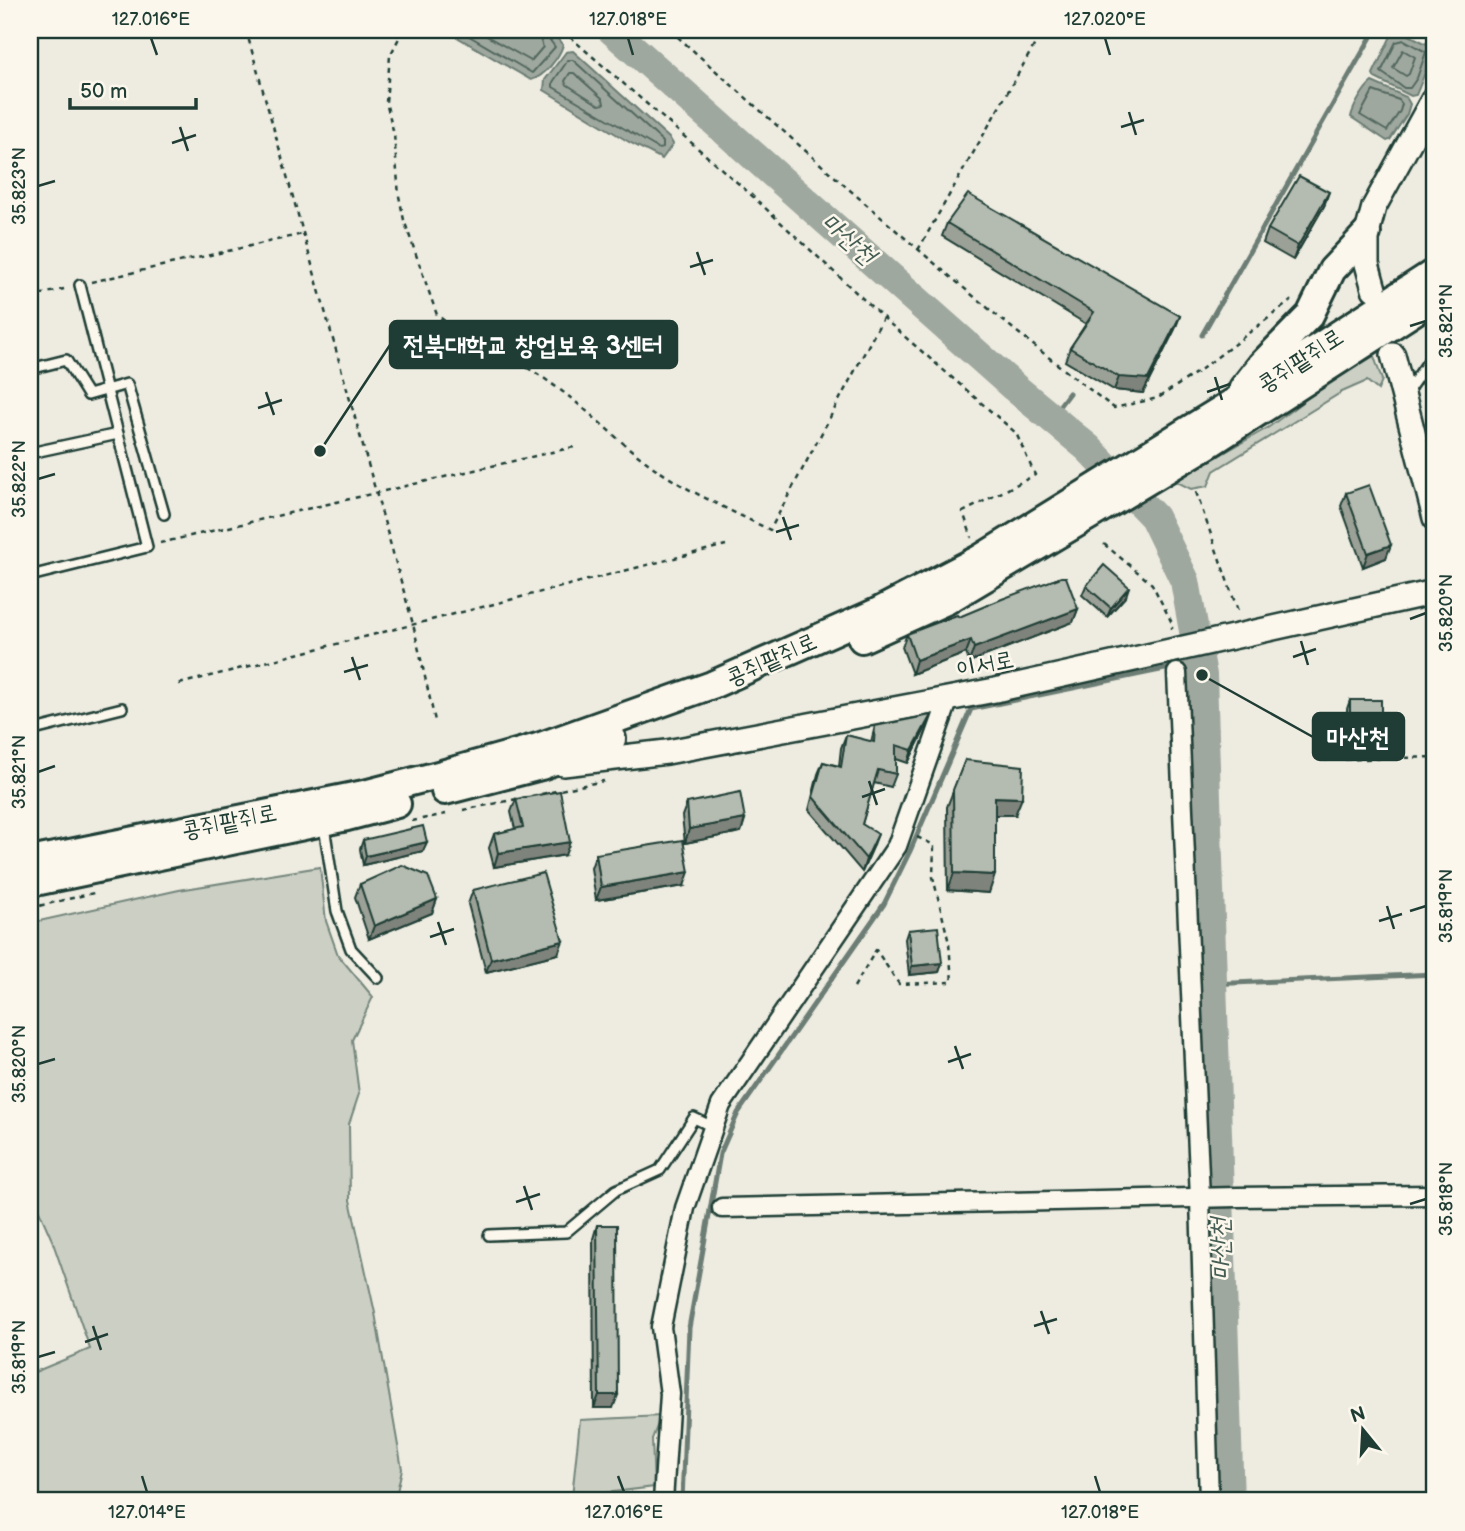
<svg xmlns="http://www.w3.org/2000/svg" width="1465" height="1531" font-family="'Balsamiq Sans','Poor Story',sans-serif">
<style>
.green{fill:#cbcfc4;stroke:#75867c;stroke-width:2}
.water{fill:#9fa89f;stroke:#6c7d74;stroke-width:2}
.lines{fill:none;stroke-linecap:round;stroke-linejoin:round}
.shore{stroke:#52685f;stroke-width:2}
.stream{stroke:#6c7d74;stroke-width:5}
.river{stroke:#9fa89f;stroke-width:30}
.service-casing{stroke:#1f3d34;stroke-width:14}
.minor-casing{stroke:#1f3d34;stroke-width:23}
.tertiary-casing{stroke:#1f3d34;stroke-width:28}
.secondary-casing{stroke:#1f3d34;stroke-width:32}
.path{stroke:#1f3d34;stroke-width:2.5;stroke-dasharray:5 5;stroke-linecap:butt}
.service{stroke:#fbf7ec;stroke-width:9}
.minor{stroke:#fbf7ec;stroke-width:18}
.tertiary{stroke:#fbf7ec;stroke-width:23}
.secondary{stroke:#fbf7ec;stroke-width:26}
.wall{fill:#9ba197;stroke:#1f3d34;stroke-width:2}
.shaded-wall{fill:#7e837b;stroke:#1f3d34;stroke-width:2}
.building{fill:#b4bbb0;stroke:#1f3d34;stroke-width:2}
.ticks{fill:none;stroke:#1f3d34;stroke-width:2.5}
.labels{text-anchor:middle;stroke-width:5;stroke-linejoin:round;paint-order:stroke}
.street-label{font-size:24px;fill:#1f3d34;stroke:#fbf7ec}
.water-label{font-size:26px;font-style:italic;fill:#455d54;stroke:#fbf7ec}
.leader{fill:none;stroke:#1f3d34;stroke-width:2.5}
.callout-dot{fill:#1f3d34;stroke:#fbf7ec;stroke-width:2.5}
.callout{fill:#1f3d34;stroke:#1f3d34;stroke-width:2.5}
.callout-label{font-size:26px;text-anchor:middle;font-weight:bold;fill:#fff}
.neatline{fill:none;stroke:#1f3d34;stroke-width:2.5}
.ticks-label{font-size:18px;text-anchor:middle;fill:#1f3d34}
</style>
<rect width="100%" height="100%" fill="#eeece1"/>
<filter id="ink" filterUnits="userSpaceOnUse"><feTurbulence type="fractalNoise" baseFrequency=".0143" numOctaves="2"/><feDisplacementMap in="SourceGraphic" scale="14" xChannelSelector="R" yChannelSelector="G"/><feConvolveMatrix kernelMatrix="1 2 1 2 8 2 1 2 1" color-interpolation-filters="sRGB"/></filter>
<g filter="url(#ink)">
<g class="green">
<path d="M1374 356 1382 380 1378 390 1367 381 1342 392 1214 471 1208 486 1191 489 1175 481 1269 427 1325 385Z"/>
<path d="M320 867 326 921 338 955 373 997 352 1040 359 1094 349 1124 350 1200 375 1313 402 1469 395 1501H30V1374L90 1349 52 1240 30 1190V923L179 890Z"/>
<path d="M661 1416 652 1439 654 1487 572 1497 580 1420Z"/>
</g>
<g class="water">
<path d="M445 30H550L563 45C559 58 544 77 531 80Z"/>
<path d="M1405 33 1435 48 1416 95 1411 96 1375 78 1373 74 1391 36Z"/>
<path d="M573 51 670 139 673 144 662 159 629 142 544 90 545 80 566 52Z"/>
<path d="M1372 82 1406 97 1410 104 1407 114 1390 140 1387 141 1351 117C1353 107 1364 88 1372 82Z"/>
</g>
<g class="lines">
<g class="shore">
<path d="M459 30 532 73 555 47 546 35V30"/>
<path d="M476 30 531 61 543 47 537 30"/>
<path d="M1404 40 1426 52 1417 78 1410 88H1404L1381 72 1396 42Z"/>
<path d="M1403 50 1415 57 1409 74 1406 76 1393 68Z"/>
<path d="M568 60H573L663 142V148L659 149 553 87V82Z"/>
<path d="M570 73H574L603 99 604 104 599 105 566 84 565 81Z"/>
<path d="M1373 91 1399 100 1402 104 1400 111 1387 131 1360 115Z"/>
</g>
<g class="stream">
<path d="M1202 335 1375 30"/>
<path d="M1051 417 1069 393"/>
<path d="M1210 984 1435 974"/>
<path d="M682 1501 689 1328 720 1154 738 1113 884 904 910 851 971 709 1199 662"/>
</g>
<path class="river" d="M612 30 1014 387 1088 448 1154 517 1185 581 1202 675 1229 1501"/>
<g class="service-casing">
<g id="service">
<path d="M30 369 66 360 88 395 127 384 164 514"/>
<path d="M1407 392 1435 352"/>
<path d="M30 453 118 434"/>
<path d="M30 576 147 547 80 285"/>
<path d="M30 731 122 708"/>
<path d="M324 826 337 911 351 949 378 978"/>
<path d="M489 1235 566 1232 616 1190 660 1170 694 1118 713 1127"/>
</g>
</g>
<g class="minor-casing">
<g id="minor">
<path d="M1177 673 1200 1198 1209 1501"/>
<path d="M722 1208 1237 1197 1435 1195"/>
<path d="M663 1501 670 1394 661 1327 685 1208 721 1105 897 846 949 698"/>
</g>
</g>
<g class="tertiary-casing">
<g id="tertiary">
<path d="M1374 289 1367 264V233L1374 207 1435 96"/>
<path d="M1393 355 1435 518"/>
<path d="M563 764 667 752 995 690 1435 592"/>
</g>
</g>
<g class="secondary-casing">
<g id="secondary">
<path d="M1243 388 1261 365 1310 315 1332 270 1367 233"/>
<path d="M862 639 946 601 1094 513 1209 444 1435 298"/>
<path d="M445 791 541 766 612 739"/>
<path d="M30 861 364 794 438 775 538 747 712 685 875 613 979 559 1235 401 1435 272"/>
<path d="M30 883 347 817 397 804"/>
</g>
</g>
<g class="path">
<path d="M246 30 413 624 435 721"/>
<path d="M403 30 390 56 386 102 394 134 399 196 404 220 437 315C471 343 516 357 552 384 587 408 617 441 652 466 688 492 730 510 770 530L883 318"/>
<path d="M562 30 748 192 889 323 1016 433 1035 475 963 512 972 538"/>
<path d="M670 30C815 159 959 291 1114 408L1158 398 1199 371 1292 300"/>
<path d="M918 250 1043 30"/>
<path d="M91 282 303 234"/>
<path d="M30 297 68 288"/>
<path d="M1196 492 1239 614"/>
<path d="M160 543 578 446"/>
<path d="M1104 544 1152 584 1172 623V629"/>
<path d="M179 684 726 545"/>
<path d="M1325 760 1435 757"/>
<path d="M463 810 604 781"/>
<path d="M412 821 446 814"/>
<path d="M30 908 98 892"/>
<path d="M854 987 876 950 899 984 952 982 949 943 933 877 934 845 917 837"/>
</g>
<use href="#service" class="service"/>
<use href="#minor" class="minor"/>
<use href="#tertiary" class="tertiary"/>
<use href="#secondary" class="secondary"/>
</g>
<g class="wall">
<path d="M1324 206 1293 260 1263 243 1268 229Z"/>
<path d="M947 223 1180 316 1175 329 1143 393 1114 390 1065 361 1070 348 1086 324 942 236Z"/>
<path d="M1435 404V415L1432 413Z"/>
<path d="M1346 493 1386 558 1363 567 1341 506Z"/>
<path d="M1086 586 1126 596 1107 617 1082 595Z"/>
<path d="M1078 609 1073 622 969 662 966 653 912 674 902 647 907 634 959 617Z"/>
<path d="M1350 700 1381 731 1377 740 1347 739V709Z"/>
<path d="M931 715 926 727 908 763 896 759V774L891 787 874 783 862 824 873 847 862 872 809 810 818 774 823 762 839 766 841 748 846 735 871 742 875 726Z"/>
<path d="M965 760 1015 815H995L989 893 948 890 947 807Z"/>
<path d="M516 799 565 855 494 867 489 848 494 834 515 829 511 812Z"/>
<path d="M687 803 745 819 741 832 685 843 682 816Z"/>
<path d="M363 840 423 851 363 865 360 849Z"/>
<path d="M596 854 684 886 596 900 591 868Z"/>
<path d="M360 884 437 899 432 913 369 939 355 897Z"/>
<path d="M473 890 558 954 486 972 468 904Z"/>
<path d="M908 930 942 963 939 972 909 975 905 939Z"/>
<path d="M597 1225 613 1408H594L593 1239Z"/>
</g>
<g class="shaded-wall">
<path d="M1329 192 1324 206 1293 260 1298 246Z"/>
<path d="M1180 316 1175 329 1143 393 1114 390 1119 377Z"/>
<path d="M1391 545 1386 558 1363 567 1368 553Z"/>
<path d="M1129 587 1126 596 1107 617 1111 608Z"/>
<path d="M1078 609 1073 622 969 662 974 648Z"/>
<path d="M971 640 966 653 912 674 916 660Z"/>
<path d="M931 715 926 727 908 763 912 750Z"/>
<path d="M1350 730 1381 731 1377 740 1347 739Z"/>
<path d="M995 797 1022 798 1015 815H989Z"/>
<path d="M745 819 741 832 685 843 689 829Z"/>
<path d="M878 834 873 847 862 872 866 859Z"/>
<path d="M427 842 423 851 363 865 366 856Z"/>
<path d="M570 842 565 855 494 867 498 853Z"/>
<path d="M689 872 684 886 596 900 601 887Z"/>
<path d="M954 873 995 875 989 893 948 890Z"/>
<path d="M437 899 432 913 369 939 374 926Z"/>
<path d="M563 941 558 954 486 972 491 959Z"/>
<path d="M942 963 939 972 909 975 912 966Z"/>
<path d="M599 1395H618L613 1408H594Z"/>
</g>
<g class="building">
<path d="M1299 176 1329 192 1298 246 1268 229Z"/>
<path d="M968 194 1180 316 1148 379 1119 377 1070 348 1094 312 947 223Z"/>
<path d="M1369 485 1391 545 1368 553 1346 493Z"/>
<path d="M1104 565 1129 587 1111 608 1086 586Z"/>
<path d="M1061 577H1066L1078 609 974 648 971 640 916 660 907 634 957 615 959 617 1002 599Z"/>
<path d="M1350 700H1381V731L1350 730Z"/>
<path d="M931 715 912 750 896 745V774L878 770 862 824 878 834 866 859 813 797 823 762 841 767 846 735 874 742 875 726Z"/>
<path d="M965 760 1023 766 1022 798 995 797V875L954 873 953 790Z"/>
<path d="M560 791 570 842 498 853 494 834 523 827 516 799Z"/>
<path d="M740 792 745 819 689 829 687 803Z"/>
<path d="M423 826 427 842 366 856 363 840Z"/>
<path d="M683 840 689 872 601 887 596 854Z"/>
<path d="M402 865 428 876 437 899 374 926 360 884Z"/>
<path d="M543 873 563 941 491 959 473 890Z"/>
<path d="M938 927 942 963 912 966 908 930Z"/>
<path d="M597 1225H617L618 1395H599Z"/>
</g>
</g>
<path class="ticks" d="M151 38 157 55M628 38 633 55M1105 38 1110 55M1129 112 1136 135M180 127 188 151M1121 127 1144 120M172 143 196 135M38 186 55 181M697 252 705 275M690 267 713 260M1410 326 1426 321M1215 377 1222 400M266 392 274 415M1207 392 1230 384M258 408 282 400M38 479 55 474M783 517 791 540M776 532 799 525M1410 619 1426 613M1301 641 1308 665M352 657 360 680M1293 657 1316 649M344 672 368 665M38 772 55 766M869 781 877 805M862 797 885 789M1387 906 1394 929M1410 911 1426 906M1379 921 1402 914M438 922 446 945M430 937 454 929M955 1046 963 1069M948 1062 971 1054M38 1064 55 1059M524 1186 532 1210M516 1202 540 1194M1410 1204 1426 1199M1041 1311 1049 1334M93 1326 101 1350M1034 1326 1057 1319M85 1342 108 1334M38 1357 55 1352M142 1476 147 1492M618 1476 624 1492M1095 1476 1100 1492"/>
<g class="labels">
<g class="street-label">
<text transform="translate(1300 360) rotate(-33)" y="8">콩쥐팥쥐로</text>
<text transform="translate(771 659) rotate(-24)" y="8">콩쥐팥쥐로</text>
<text transform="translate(985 664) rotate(-11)" y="8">이서로</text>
<text transform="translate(229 821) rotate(-11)" y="8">콩쥐팥쥐로</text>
</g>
<g class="water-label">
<text transform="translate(849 238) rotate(41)" y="9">마산천</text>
<text transform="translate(1220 1249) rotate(-92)" y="9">마산천</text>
</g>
</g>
<path class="leader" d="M320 451L390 345M1202 675L1313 737"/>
<g class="callout-dot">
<circle cx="320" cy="451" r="7"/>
<circle cx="1202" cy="675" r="7"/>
</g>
<g class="callout">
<rect x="390" y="321" width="287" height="47" rx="7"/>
<rect x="1313" y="713" width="91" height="47" rx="7"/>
</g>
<g class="callout-label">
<text x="533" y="354">전북대학교 창업보육 3센터</text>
<text x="1358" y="746">마산천</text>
</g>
<rect width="1465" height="1531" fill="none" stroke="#fbf7ec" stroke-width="77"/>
<g transform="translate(1363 1430) rotate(342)" stroke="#fbf7ec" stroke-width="5" paint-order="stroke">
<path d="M0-5L12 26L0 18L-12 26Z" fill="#1f3d34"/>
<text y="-10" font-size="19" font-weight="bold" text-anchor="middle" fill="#1f3d34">N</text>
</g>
<path d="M70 98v10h126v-10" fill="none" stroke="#1f3d34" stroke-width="3.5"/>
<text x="80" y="98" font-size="21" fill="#1f3d34" stroke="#fbf7ec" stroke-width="5" paint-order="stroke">50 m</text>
<rect x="38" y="38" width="1388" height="1454" class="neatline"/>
<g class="ticks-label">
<text x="151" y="25">127.016°E</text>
<text x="628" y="25">127.018°E</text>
<text x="1105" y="25">127.020°E</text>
<text transform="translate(19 186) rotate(-90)" y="6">35.823°N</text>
<text transform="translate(1446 321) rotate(-90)" y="6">35.821°N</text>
<text transform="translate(19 479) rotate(-90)" y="6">35.822°N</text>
<text transform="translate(1446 613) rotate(-90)" y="6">35.820°N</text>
<text transform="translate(19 772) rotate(-90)" y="6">35.821°N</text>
<text transform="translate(1446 906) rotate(-90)" y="6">35.819°N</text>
<text transform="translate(19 1064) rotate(-90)" y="6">35.820°N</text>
<text transform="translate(1446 1199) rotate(-90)" y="6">35.818°N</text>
<text transform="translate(19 1357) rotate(-90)" y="6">35.819°N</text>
<text x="147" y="1518">127.014°E</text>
<text x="624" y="1518">127.016°E</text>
<text x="1100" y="1518">127.018°E</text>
</g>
</svg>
